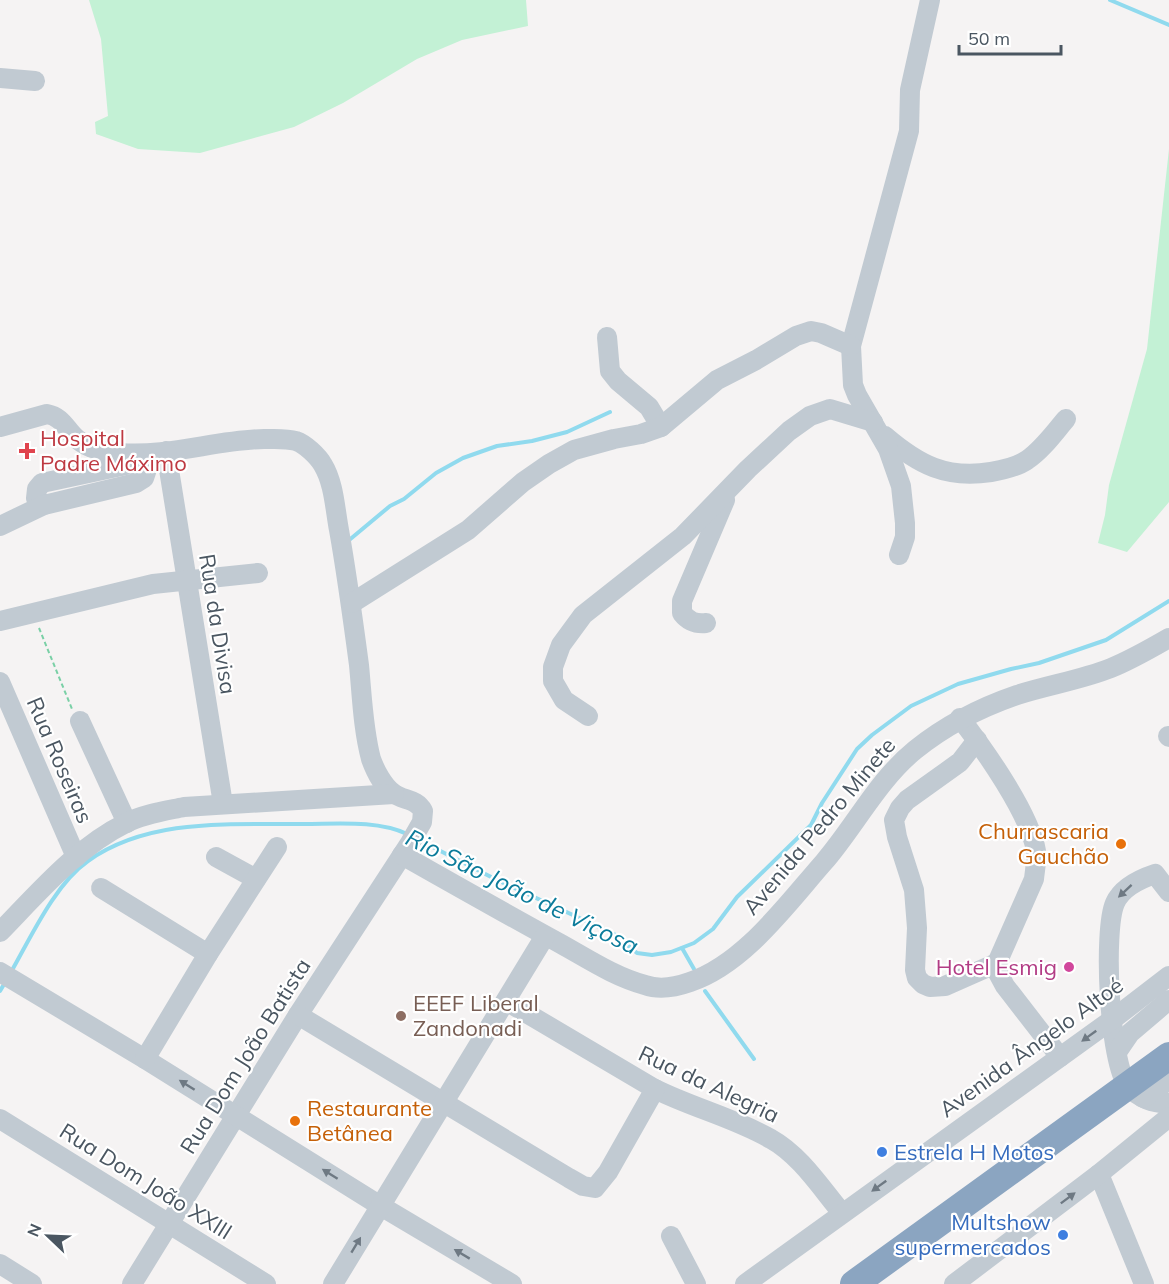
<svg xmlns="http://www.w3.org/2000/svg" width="1169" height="1284" font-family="Mulish,sans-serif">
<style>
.green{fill:#c3f1d5}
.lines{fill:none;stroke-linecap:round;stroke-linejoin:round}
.stream{stroke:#90daee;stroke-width:4}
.path{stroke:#7ad0a6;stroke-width:2;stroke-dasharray:4.5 3;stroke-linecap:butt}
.minor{stroke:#c1cad2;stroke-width:20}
.highway{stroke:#8ba5c1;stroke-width:28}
.oneway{fill:#6e7983}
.health-dot{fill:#e0444e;stroke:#fff;stroke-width:2}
.food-dot{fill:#e8710a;stroke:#fff;stroke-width:2}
.hotel-dot{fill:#d1479c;stroke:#fff;stroke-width:2}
.education-dot{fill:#8d6e63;stroke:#fff;stroke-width:2}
.shop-dot{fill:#3f7fe0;stroke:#fff;stroke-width:2}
.labels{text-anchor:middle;stroke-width:4.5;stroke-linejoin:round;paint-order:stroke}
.health-label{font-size:22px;fill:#be3a42;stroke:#fff;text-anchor:start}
.street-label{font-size:22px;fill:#4a5661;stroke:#fff}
.food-label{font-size:22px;fill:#c56008;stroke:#fff;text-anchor:end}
.hotel-label{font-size:22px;fill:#b23c85;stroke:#fff;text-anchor:end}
.education-label{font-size:22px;fill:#785e54;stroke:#fff;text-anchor:start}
.shop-label{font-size:22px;fill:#366cbe;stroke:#fff;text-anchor:start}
.water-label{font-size:24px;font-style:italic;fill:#0c7c9b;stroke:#fff}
</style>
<rect width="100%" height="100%" fill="#f5f3f3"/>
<g class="green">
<path d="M89 0H526L528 26 462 40 417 59 343 103 294 127 200 153 138 149 96 134 95 122 108 116 101 39Z"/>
<path d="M1169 149V502L1127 552 1098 543 1105 515 1109 485 1147 349Z"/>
</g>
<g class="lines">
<g class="stream">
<path d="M1110 0 1169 25"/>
<path d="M348 541 390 506 404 499 436 473 463 458 497 446 532 441 567 432 610 412"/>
<path d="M419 840 495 879 614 934 637 953 652 955 671 952 694 943 713 929 737 897 811 825 822 803 857 749 872 735 911 706 958 684 1011 669 1039 663 1106 640 1169 601"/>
<path d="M682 948 694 969"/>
<path d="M11 972C31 937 55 884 88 861 150 817 233 825 304 824 337 824 377 820 407 834"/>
<path d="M0 991 6 981"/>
<path d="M705 991 754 1059"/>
</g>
<path class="path" d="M39 628 72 709"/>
<g class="minor">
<path d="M0 78 35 81"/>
<path d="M607 337 610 371 618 381 649 407 661 427"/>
<path d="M0 427 47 414C63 417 66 430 77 439 88 449 107 453 120 453 168 457 216 440 264 439 274 439 286 438 296 441 305 444 318 456 323 465 334 483 335 509 339 530 347 575 353 620 359 665 362 696 363 729 371 759 375 770 383 786 393 793 403 801 416 798 423 811L422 822 410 843 298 1015 132 1284"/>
<path d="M885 436C919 465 946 479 991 472 1003 470 1017 467 1027 460 1042 450 1054 433 1066 419"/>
<path d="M166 451 223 804"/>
<path d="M44 505 36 498 37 489 42 483 140 462"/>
<path d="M0 526 44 505 136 483 144 478 147 469 133 454"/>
<path d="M899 555 905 537V523L901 486 888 449 857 395 853 385 851 346 909 131 910 90 930 0"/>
<path d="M352 603 468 530 523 482 549 464 574 450 614 439 641 434 661 427 717 380 756 360 796 336 811 331 821 333 851 346"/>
<path d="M0 621 153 584 258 573"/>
<path d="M706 623C696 624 689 622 682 613V601L725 500"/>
<path d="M0 682 76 857"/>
<path d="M588 716 564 700 553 681V667L561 645 583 615 683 536 748 469 789 431 810 416 830 409 873 422"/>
<path d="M960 718C984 749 1030 814 1036 851 1037 860 1035 869 1034 879L997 963 998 973 1005 986 1060 1057"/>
<path d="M80 721 127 823"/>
<path d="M1168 736 1169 737"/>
<path d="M977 740 960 762 907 800 900 808 894 820 897 837 914 890 917 928 915 970 917 978 923 984 930 987 945 986 997 963"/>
<path d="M402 855C455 885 508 915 561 944 588 959 615 977 645 985 659 990 676 987 690 982 744 964 787 904 824 862 855 826 878 780 915 750 946 725 979 708 1017 695 1048 685 1081 680 1111 668 1131 660 1150 649 1169 638"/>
<path d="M216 857 256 879"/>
<path d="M101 888 208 954"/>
<path d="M1169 892 1155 874C1140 879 1122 887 1115 903 1103 930 1109 1063 1128 1086 1138 1098 1154 1104 1169 1103"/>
<path d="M0 932C38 893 77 847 126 823 144 814 165 811 184 807L394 794"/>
<path d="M0 972 145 1059 379 1205 512 1284"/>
<path d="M506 1001 655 1089C693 1108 735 1118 771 1139 800 1155 821 1188 842 1213"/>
<path d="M298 1015 569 1178 583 1186 595 1188 608 1172 655 1089"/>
<path d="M1117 1052 1130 1033 1169 1000"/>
<path d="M145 1059 208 954 277 847"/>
<path d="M1143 1098 1169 1080"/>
<path d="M0 1119 266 1284"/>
<path d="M1099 1174 1144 1284"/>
<path d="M671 1236 696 1284"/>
<path d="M0 1264 32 1284"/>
<path d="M333 1284 545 936"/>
<path d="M745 1284 1113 1019 1169 976"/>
<path d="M954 1284 1099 1174 1169 1117"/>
</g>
<path class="highway" d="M854 1284 1169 1056"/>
</g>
<defs><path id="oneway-solid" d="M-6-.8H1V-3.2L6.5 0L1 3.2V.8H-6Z" transform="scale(1.5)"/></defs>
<g class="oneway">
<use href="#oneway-solid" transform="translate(1125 891) rotate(137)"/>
<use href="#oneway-solid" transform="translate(1089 1036) rotate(144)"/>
<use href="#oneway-solid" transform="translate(187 1085) rotate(-148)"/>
<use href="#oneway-solid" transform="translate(330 1174) rotate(-148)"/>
<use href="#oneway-solid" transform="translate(879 1186) rotate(144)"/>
<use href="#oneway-solid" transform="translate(1068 1198) rotate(-37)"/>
<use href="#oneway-solid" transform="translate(356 1245) rotate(-59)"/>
<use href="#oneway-solid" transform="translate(462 1254) rotate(-149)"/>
</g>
<path class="health-dot" d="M24 442h6v6h6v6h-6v6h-6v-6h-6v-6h6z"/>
<g class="food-dot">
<circle cx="1121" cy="844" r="6"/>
<circle cx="295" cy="1121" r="6"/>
</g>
<circle class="hotel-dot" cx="1069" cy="967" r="6"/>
<circle class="education-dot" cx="401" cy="1016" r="6"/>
<g class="shop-dot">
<circle cx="882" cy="1152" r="6"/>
<circle cx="1063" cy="1235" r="6"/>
</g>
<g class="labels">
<g class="health-label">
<text x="40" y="446">Hospital<tspan x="40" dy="25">Padre Máximo</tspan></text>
</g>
<g class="street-label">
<text transform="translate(218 624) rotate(81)" y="8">Rua da Divisa</text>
<text transform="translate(60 760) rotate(67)" y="8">Rua Roseiras</text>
<text transform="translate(819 826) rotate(-50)" y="8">Avenida Pedro Minete</text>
<text transform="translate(1031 1047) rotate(-36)" y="8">Avenida Ângelo Altoé</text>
<text transform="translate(245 1056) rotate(-58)" y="8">Rua Dom João Batista</text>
<text transform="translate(709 1084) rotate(25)" y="8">Rua da Alegria</text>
<text transform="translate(146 1181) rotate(32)" y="8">Rua Dom João XXIII</text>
</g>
<g class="food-label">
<text x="1109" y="839">Churrascaria<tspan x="1109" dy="25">Gauchão</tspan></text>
<text x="307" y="1116" text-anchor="start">Restaurante<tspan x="307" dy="25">Betânea</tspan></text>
</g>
<g class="hotel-label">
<text x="1057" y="975">Hotel Esmig</text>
</g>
<g class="education-label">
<text x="413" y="1011">EEEF Liberal<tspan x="413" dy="25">Zandonadi</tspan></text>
</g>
<g class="shop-label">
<text x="894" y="1160">Estrela H Motos</text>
<text x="1051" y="1230" text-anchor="end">Multshow<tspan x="1051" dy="25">supermercados</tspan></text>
</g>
<g class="water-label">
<text transform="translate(522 892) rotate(26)" y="8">Rio São João de Viçosa</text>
</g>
</g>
<g transform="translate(48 1236) rotate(293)" stroke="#ffffff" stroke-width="4.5" paint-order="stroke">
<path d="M0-4.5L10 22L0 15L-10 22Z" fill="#4a5661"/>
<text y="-9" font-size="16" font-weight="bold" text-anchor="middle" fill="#4a5661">N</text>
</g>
<path d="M959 45v9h102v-9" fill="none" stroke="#4a5661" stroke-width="3"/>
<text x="968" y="45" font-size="18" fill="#4a5661" stroke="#ffffff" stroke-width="4.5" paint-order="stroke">50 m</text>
</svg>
